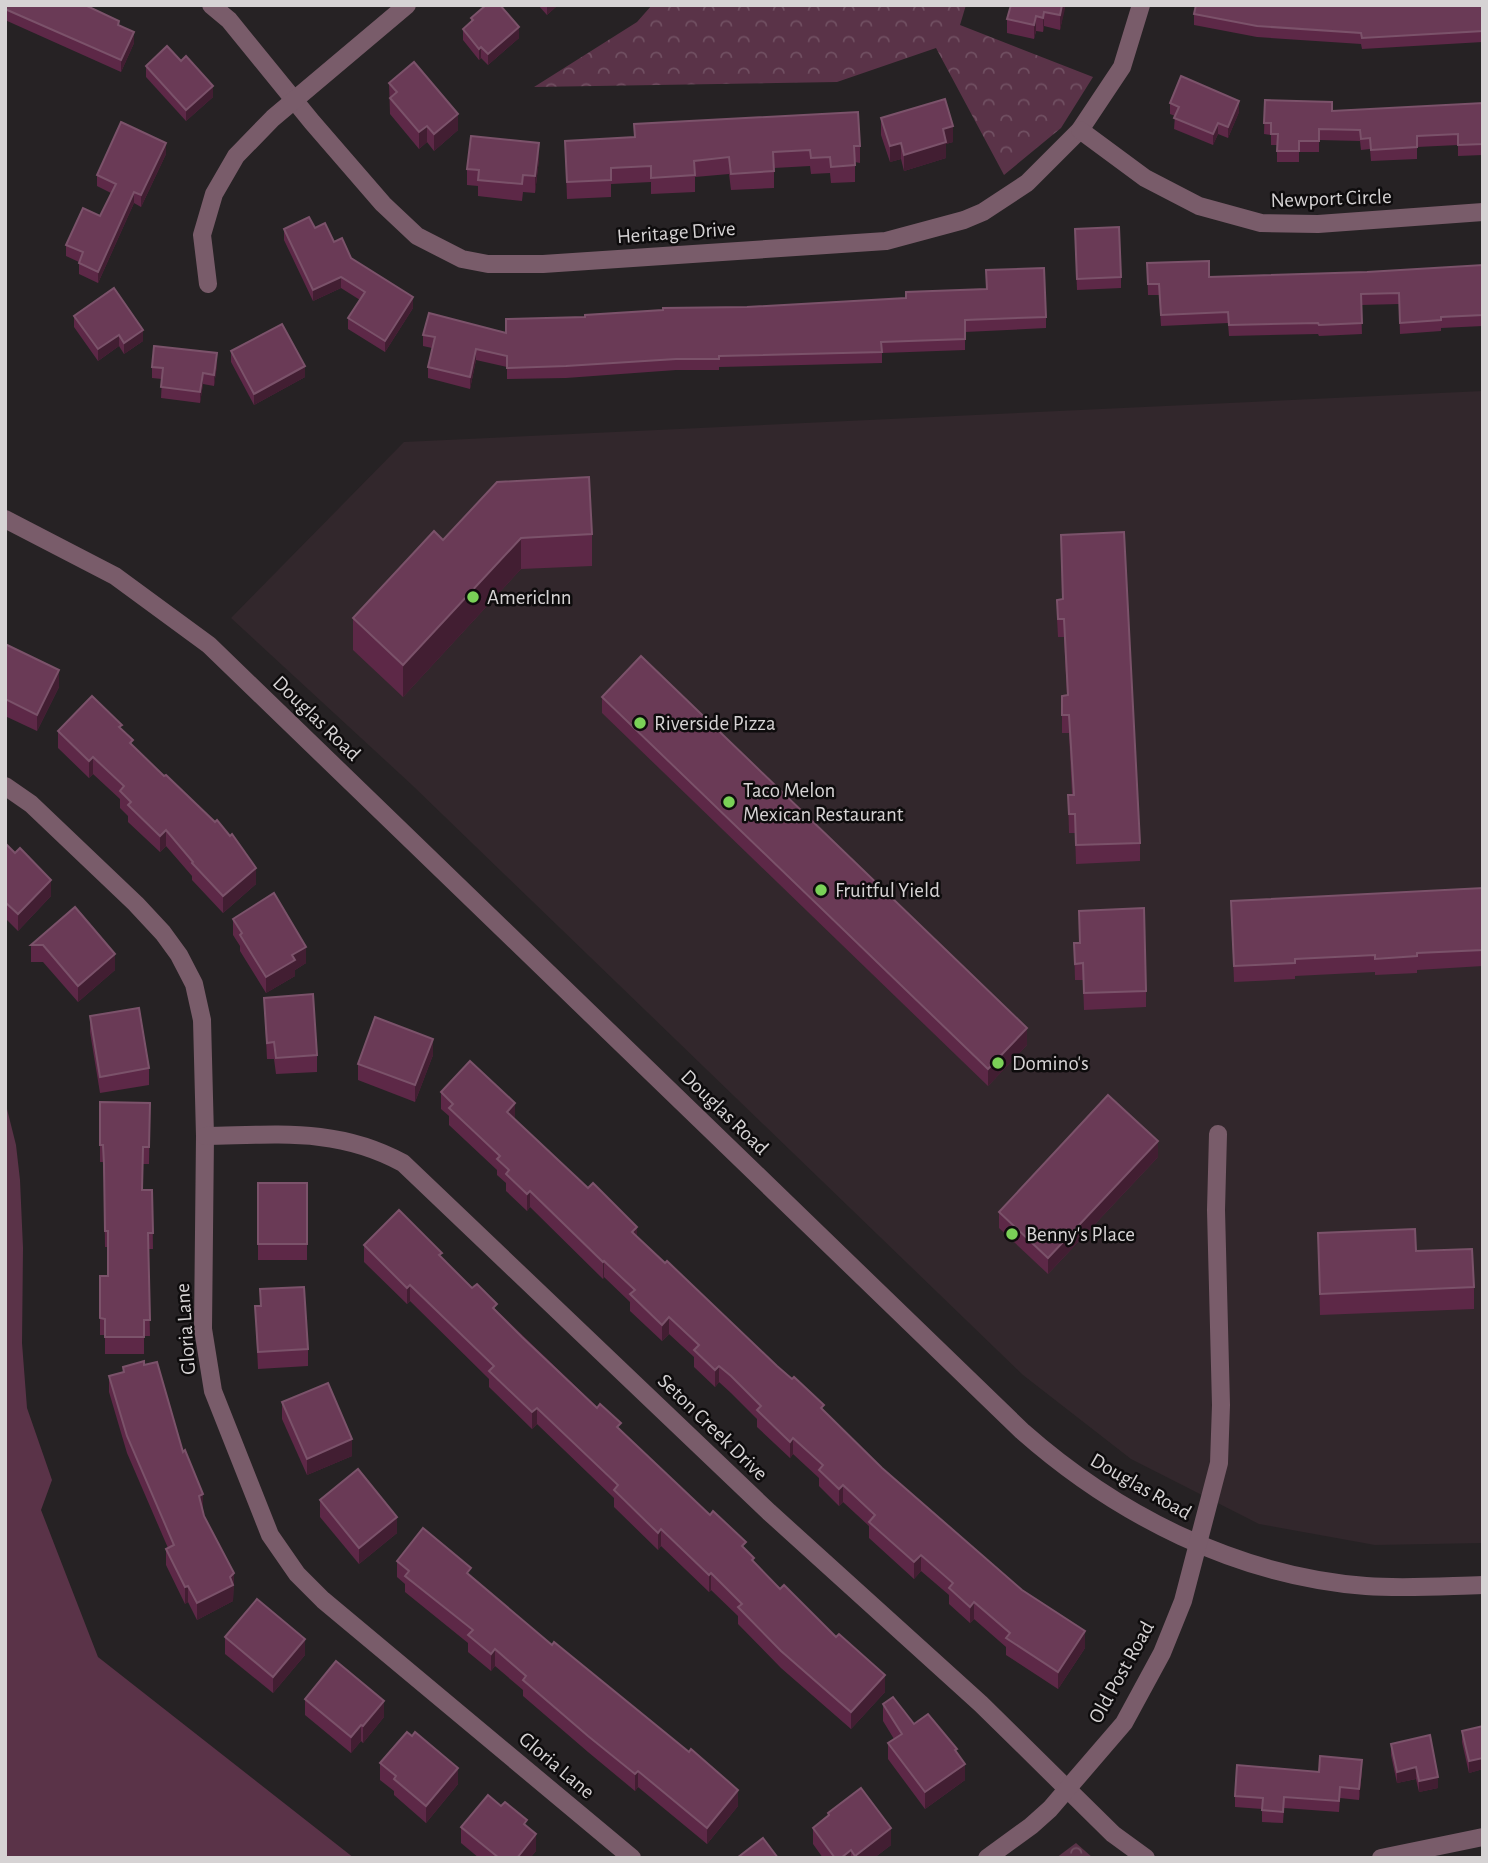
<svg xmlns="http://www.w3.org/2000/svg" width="1488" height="1863" font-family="'Alegreya Sans',sans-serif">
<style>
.built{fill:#32272c}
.green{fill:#5a3348}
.park{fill:url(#park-crowns)}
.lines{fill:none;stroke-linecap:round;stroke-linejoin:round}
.minor{stroke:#795c6a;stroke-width:18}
.wall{fill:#5d2847}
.shaded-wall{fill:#421e32}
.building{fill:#6a3a56;stroke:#7b526a;stroke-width:2}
.poi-dot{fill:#7ad157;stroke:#0e0c0d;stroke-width:2.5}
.labels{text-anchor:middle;stroke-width:5;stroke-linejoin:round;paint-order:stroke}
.street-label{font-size:21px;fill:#d6d3d4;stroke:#0e0c0d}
.poi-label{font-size:21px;fill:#d6d3d4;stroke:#0e0c0d;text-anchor:start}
</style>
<defs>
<pattern id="park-crowns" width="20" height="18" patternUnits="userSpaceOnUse" patternTransform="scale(1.75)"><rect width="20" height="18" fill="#5a3348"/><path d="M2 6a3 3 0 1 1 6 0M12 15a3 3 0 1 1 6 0" fill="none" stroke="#715062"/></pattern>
</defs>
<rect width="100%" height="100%" fill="#262224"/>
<path class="built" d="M1483 391V1543L1375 1545 1259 1524 1131 1459 1023 1375 412 785 231 618 404 442Z"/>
<path class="green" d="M5 1101 16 1145 20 1180 23 1248 22 1343 27 1408 52 1480 41 1510 98 1657 354 1858H5Z"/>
<g class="park">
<path d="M652 5H966L960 25 1093 77 1061 128 1004 175 936 48 837 82 534 87 637 22Z"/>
<path d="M1076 1843 1093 1858H1056Z"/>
</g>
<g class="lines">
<g class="minor">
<path d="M211 5 229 20 312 122 383 204 417 236 462 259 488 264H543L886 241 964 220 983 212 1027 183 1080 130 1122 67 1141 5"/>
<path d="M1080 130 1145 178 1199 206 1261 223 1318 224 1483 212"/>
<path d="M208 284 202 235 214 194 236 156 273 118 407 5"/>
<path d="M5 519 115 576 209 645 1022 1431C1117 1515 1237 1576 1366 1586 1405 1589 1444 1586 1483 1585"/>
<path d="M5 786 31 804 136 904 163 933 179 955 194 984 202 1020 205 1136 203 1329 213 1391 270 1535 297 1574 323 1600 632 1858"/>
<path d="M205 1136C277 1135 337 1127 403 1163L769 1512 981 1704 1113 1834 1146 1858"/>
<path d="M987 1858 1031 1826 1050 1809 1124 1723 1162 1653 1183 1601 1219 1463 1221 1405 1216 1210 1218 1134"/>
<path d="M1381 1858 1483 1837"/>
</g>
</g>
<g class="wall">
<path d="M5 5 119 25 134 43 121 72 5 20Z"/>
<path d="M538 5H558L547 15Z"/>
<path d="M1065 5 1060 30 1044 26 1043 32 1036 31 1034 39 1007 33V19Z"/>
<path d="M1483 5V42L1362 49 1361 44 1257 37 1194 25V14Z"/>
<path d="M471 18 519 38 488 65 481 58 479 60 463 40V29L471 21Z"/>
<path d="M181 61 213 97 186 121 146 77V66Z"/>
<path d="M389 83 458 130 434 151 427 142 419 149 390 114Z"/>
<path d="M1265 100 1332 111 1483 103V155L1458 156V145L1417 147V159L1371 161 1370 149 1361 150 1360 141 1319 140V152H1299V162H1277V145H1271V135L1264 134Z"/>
<path d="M1170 103 1239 112 1228 138 1218 134 1213 145 1174 129 1175 116 1170 114Z"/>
<path d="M881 118 953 142 946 144V158L904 171 901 159 890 162 881 135Z"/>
<path d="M634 124 860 146V163L855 162V182L831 183 830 173 811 174 810 166 774 168V188L731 190 729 174 695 177V192L651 194V182L611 184V197L567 199 565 141 634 138Z"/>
<path d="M166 154 141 207 134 203 98 283 79 274V262L66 256V245L100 216 111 193 97 186V175Z"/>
<path d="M539 159 535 193 523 192 522 201 478 196V186L467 185V169Z"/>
<path d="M315 228 334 242 351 258 413 308 385 352 348 329V318L360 300 341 288 313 301 284 240V229Z"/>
<path d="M1075 240 1121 277V288L1077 290Z"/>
<path d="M1147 263 1209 277 1367 272 1483 265V326L1441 328V331L1400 334 1399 304 1361 305 1362 334 1319 336 1318 334 1229 336 1228 323 1161 326 1159 295H1148Z"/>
<path d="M74 316 143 341 124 354 119 346 98 361 74 327Z"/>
<path d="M1046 317V328L965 332V350L882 353V363L719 367V370H676L566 378 507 379V367L476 360 470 389 428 378V367L432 348 423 346V335Z"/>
<path d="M231 351 305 377 254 405 231 362Z"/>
<path d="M217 365 214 386 203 384 200 403 161 398 162 379 152 378V367Z"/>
<path d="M592 534V566L521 569 403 697 353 650V618L443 540Z"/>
<path d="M1061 535 1140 843V861L1076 864 1075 833H1069L1068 795H1072L1069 733H1062V696L1067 695 1064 637H1058L1057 618V600L1062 599Z"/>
<path d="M5 644 59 687 37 731 5 716Z"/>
<path d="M602 697 1027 1045 988 1086 602 713Z"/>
<path d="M122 729 133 746 256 884 223 913 192 880V876L166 846 160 852 128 822V816L120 808V799L93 774 89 778 58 748V731Z"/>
<path d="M5 843 51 896 18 931 5 918Z"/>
<path d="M1483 888V966L1417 970V973L1375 975V972L1295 976V979L1234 982 1231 901Z"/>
<path d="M75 907 115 970 78 1002 43 962H31V945Z"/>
<path d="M1079 911 1146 991V1007L1084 1010 1083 980H1075L1074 943H1079Z"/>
<path d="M233 919 306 963 295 970V976L266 993 240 951V946L233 935Z"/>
<path d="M264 998 317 1055V1072L276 1074 274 1059H267Z"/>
<path d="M90 1016 149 1068V1085L100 1093 90 1032Z"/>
<path d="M433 1055 415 1102 358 1080V1064Z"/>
<path d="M441 1092 515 1119 637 1236 824 1411 882 1468 1085 1648 1058 1689 1006 1655V1647L974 1619 970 1623 949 1604V1595L921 1571 914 1579 869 1538V1526L843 1502 839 1506 819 1486V1478L793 1454 790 1458 757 1427V1419L731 1393 719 1382 715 1387 694 1367V1357L669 1334 662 1341 630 1311V1302L604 1277 603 1279 530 1207 527 1211 506 1191V1183L497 1175V1170L449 1125V1116L441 1109Z"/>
<path d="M100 1102 150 1103 149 1164H143V1190H152L153 1249H148L150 1336H144V1354H105V1335H100V1276H108V1247H105L104 1180 103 1162H100Z"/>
<path d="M1158 1157 1048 1274 999 1228V1212Z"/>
<rect x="258" y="1183" width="49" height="77"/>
<path d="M1318 1233 1416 1251 1474 1287V1309L1320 1315Z"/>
<path d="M364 1245 442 1258 746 1550 754 1562 885 1692 851 1729 781 1668 738 1624V1616L711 1590 709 1592 661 1546 658 1550 614 1507V1498L537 1424 532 1429 489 1387V1379L410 1301 407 1304 364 1262Z"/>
<path d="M260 1289 308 1349V1366L258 1369 255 1306H260Z"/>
<path d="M144 1365 183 1452 203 1510 204 1516 234 1573 233 1601 197 1620 188 1602 185 1604 166 1565V1549L168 1548 127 1453 109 1392V1376L123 1372V1367Z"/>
<path d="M282 1402 352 1456 307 1475 282 1419Z"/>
<path d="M320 1500 397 1533 359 1564 320 1517Z"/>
<path d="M397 1561 471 1576 738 1806 707 1844 638 1787 635 1791 588 1752 523 1696V1690L495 1666 491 1671 468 1652V1643L405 1592V1584L397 1577Z"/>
<path d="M225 1637 305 1655 273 1693 225 1654Z"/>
<path d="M305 1699 384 1717 363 1743 361 1741 351 1753 305 1715Z"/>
<path d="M883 1704 914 1724 965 1780 925 1809 888 1759V1743L894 1739 883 1721Z"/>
<path d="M1483 1726V1769L1469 1773 1462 1742V1731Z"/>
<path d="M1391 1744 1438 1788 1419 1792 1416 1779 1397 1783 1391 1755Z"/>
<path d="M380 1763 458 1784 426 1823 394 1795V1791L380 1780Z"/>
<path d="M1362 1771 1359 1800 1340 1798 1339 1812 1284 1808 1283 1823 1262 1822V1809L1235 1807V1796L1319 1772Z"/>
<path d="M828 1813 891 1845 874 1858H823L813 1844V1828L828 1816Z"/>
<path d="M461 1827H527L536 1851 530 1858H479L461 1843Z"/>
</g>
<g class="shaded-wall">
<path d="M547 5H558L547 15Z"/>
<path d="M1062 5H1065V9L1060 30V15Z"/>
<path d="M1044 12V26L1043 32V18Z"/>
<path d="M1036 16V31L1034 39V25Z"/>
<path d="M519 27V38L488 65V54Z"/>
<path d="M134 32V43L121 72V60Z"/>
<path d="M481 47V58L479 60V49Z"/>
<path d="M213 86V97L186 121V110Z"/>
<path d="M1239 101V112L1228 138V127Z"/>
<path d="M458 114V130L434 151V134Z"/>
<path d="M1218 123V134L1213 145V134Z"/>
<path d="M427 126V142L419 149V132Z"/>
<path d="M953 126V142L946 144V158L904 171V155L943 129Z"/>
<path d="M166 143V154L141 207V195Z"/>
<path d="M539 143V159L535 193V176Z"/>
<path d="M901 143V159L890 162V146Z"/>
<path d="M134 192V203L98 283V272Z"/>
<path d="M341 277V288L313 301V290Z"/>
<path d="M413 297V308L385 352V341Z"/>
<path d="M143 330V341L124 354V343Z"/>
<path d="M119 335V346L98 361V349Z"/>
<path d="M476 349V360L470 389V377Z"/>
<path d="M217 353V365L214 386V375Z"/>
<path d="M305 366V377L254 405V394Z"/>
<path d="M203 373V384L200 403V392Z"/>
<path d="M521 538V569L403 697V665Z"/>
<path d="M59 670V687L37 731V715Z"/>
<path d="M93 757V774L89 778V761Z"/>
<path d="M166 830V846L160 852V836Z"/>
<path d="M256 868V884L223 913V896Z"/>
<path d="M51 880V896L18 931V914Z"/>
<path d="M306 947V963L295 970V976L266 993V977L292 955Z"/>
<path d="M115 954V970L78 1002V986Z"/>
<path d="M1027 1028V1045L988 1086V1069Z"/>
<path d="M433 1039V1055L415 1102V1085Z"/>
<path d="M515 1103V1120L507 1112Z"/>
<path d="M1158 1141V1157L1048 1274V1258Z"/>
<path d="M530 1191V1207L527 1211V1194Z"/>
<path d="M637 1227V1243L632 1232Z"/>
<path d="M604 1261V1277L603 1279V1262Z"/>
<path d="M410 1285V1301L407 1304V1288Z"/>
<path d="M669 1317V1334L662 1341V1325Z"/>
<path d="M719 1366V1382L715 1387V1370Z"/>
<path d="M537 1408V1424L532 1429V1412Z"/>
<path d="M793 1438V1454L790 1458V1442Z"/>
<path d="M352 1439V1456L307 1475V1459Z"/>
<path d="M843 1485V1502L839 1506V1489Z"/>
<path d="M203 1494V1510L199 1512V1496Z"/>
<path d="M397 1517V1533L359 1564V1548Z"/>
<path d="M661 1529V1546L658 1550V1533Z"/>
<path d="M921 1555V1571L914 1579V1562Z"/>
<path d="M234 1573 233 1601 197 1620V1603Z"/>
<path d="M711 1573V1590L709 1592V1575Z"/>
<path d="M188 1586V1602L185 1604V1587Z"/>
<path d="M974 1602V1619L970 1623V1607Z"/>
<path d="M1085 1631V1648L1058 1689V1672Z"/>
<path d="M305 1639V1655L273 1693V1677Z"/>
<path d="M495 1649V1666L491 1671V1654Z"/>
<path d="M885 1675V1692L851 1729V1712Z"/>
<path d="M384 1701V1717L363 1743V1726Z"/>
<path d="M361 1725V1741L351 1753V1737Z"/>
<path d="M1483 1758V1769L1469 1773V1761Z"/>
<path d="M1362 1760V1771L1359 1800V1789Z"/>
<path d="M965 1764V1780L925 1809V1792Z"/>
<path d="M1416 1767V1779L1397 1783V1772Z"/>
<path d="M458 1768V1784L426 1823V1806Z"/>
<path d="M638 1771V1787L635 1791V1774Z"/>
<path d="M1438 1777V1788L1419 1792V1781Z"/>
<path d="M738 1790V1806L707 1844V1828Z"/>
<path d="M891 1828V1845L874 1858H855V1856Z"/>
<path d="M536 1834V1851L530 1858H517Z"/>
<path d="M851 1850V1858H841Z"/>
</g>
<g class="building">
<path d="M5 5H85L119 21 118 25 134 32 121 60 5 9Z"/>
<path d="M486 5H500L519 27 488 54 481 47 479 49 463 29 473 20 471 18Z"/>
<path d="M1011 5H1062L1060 15 1044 12 1043 18 1036 16 1034 25 1007 19Z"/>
<path d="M1196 5H1483V31L1362 38 1361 33 1257 26 1194 14Z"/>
<path d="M167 46 181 61 186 56 213 86 186 110 146 66Z"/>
<path d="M414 62 458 114 434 134 427 126 419 132 390 98 397 92 389 83Z"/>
<path d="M1181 76 1239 101 1228 127 1218 123 1213 134 1174 118 1179 107 1170 103Z"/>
<path d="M945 99 953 126 943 129 946 142 904 155 901 143 890 146 881 118Z"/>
<path d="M1265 100 1332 102V111L1483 103V144L1458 145V134L1417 136V147L1371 150 1370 138 1361 139 1360 130 1319 129V141H1299V151H1277L1278 134H1271V123H1264Z"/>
<path d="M858 112 860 146H854L855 165 831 167 830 157 811 158 810 150 773 152 774 171 731 174 729 157 694 161 695 175 651 178V166L611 168V180L567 182 565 141 635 137 634 124Z"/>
<path d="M121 122 166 143 141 195 134 192 98 272 79 263 83 252 66 245 83 208 100 216 116 184 97 175Z"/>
<path d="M471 136 539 143 535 176 523 175 522 184 478 180 479 170 467 169Z"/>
<path d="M309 217 315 228 325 223 334 242 342 238 351 258 413 297 385 341 348 318 365 292 341 277 313 290 284 229Z"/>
<path d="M1119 227 1121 277 1077 279 1075 229Z"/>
<path d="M1209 261V277L1367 272 1483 265V315L1441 317V320L1400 323 1399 293 1361 294 1362 323 1319 325 1318 323 1229 325 1228 312 1161 315 1159 284H1148L1147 263Z"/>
<path d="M1044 268 1046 317 965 320V339L881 342 882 352 719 356V359H676L566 366 507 368V356L476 349 470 377 428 367 435 337 423 335 429 313 506 333V319L585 317V315L663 310V308L747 307 906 298V292L987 289 986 270Z"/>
<path d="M114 288 143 330 124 343 119 335 98 349 74 316Z"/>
<path d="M282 324 305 366 254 394 231 351Z"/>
<path d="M154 346 217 353 214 375 203 373 200 392 161 387 163 368 152 367Z"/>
<path d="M589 477 592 534 521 538 403 665 353 618 434 531 443 540 497 482Z"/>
<path d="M1124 532 1140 843 1076 845 1075 814H1069L1068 795H1074L1069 715H1062V696L1068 695 1064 619H1058L1057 600 1063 599 1061 535Z"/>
<path d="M5 644 59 670 37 715 5 699Z"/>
<path d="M641 656 1027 1028 988 1069 602 697Z"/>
<path d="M92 696 122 725 119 727 133 740 130 743 164 776 166 775 215 822 217 820 230 836 232 834 256 868 223 896 192 863 193 862 166 830 160 836 128 805 131 802 120 791 124 786 93 757 89 761 58 731Z"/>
<path d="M5 843 15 853 20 848 51 880 18 914 5 902Z"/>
<path d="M1483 888V950L1417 953V956L1375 959V955L1295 959V963L1234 966 1231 901Z"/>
<path d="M274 893 306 947 292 955 295 960 266 977 240 935 242 933 233 919Z"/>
<path d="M75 907 115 954 78 986 43 945H31Z"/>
<path d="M1144 908 1146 991 1084 993 1083 963 1075 964 1074 943H1080L1079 911Z"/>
<path d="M313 994 317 1055 276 1058 274 1042 267 1043 264 998Z"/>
<path d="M139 1008 149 1068 100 1077 90 1016Z"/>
<path d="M375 1017 433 1039 415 1085 358 1064Z"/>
<path d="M470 1061 515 1103 507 1112 588 1188 593 1183 637 1227 632 1232 665 1263 667 1261 777 1366 792 1379 794 1377 824 1405 821 1408 882 1468 1022 1590 1085 1631 1058 1672 1006 1638 1010 1633 974 1602 970 1607 949 1588 953 1583 921 1555 914 1562 869 1522 875 1515 843 1485 839 1489 819 1470 823 1465 793 1438 790 1442 757 1410 761 1406 731 1376 719 1366 715 1370 694 1350 699 1345 669 1317 662 1325 630 1294 635 1290 604 1261 603 1262 530 1191 527 1194 506 1174 509 1170 497 1159 500 1156 449 1108 453 1104 441 1092Z"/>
<path d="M1108 1095 1158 1141 1048 1258 999 1212Z"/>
<path d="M100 1102 150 1103 149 1147H143L142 1190H152L153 1233H148L150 1320H144V1337H105V1319L100 1318V1276H108V1231H105L104 1164 103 1145H100Z"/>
<rect x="258" y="1183" width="49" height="61"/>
<path d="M399 1210 442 1253 439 1255 472 1288 477 1284 497 1304 493 1308 522 1337 597 1408 600 1404 621 1423 617 1427 710 1515 713 1511 746 1542 742 1546 754 1558 752 1560 780 1589 784 1585 836 1637 839 1634 885 1675 851 1712 781 1651 738 1607 742 1604 711 1573 709 1575 661 1529 658 1533 614 1490 618 1485 537 1408 532 1412 489 1371 494 1366 410 1285 407 1288 364 1245Z"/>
<path d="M1415 1229 1416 1251 1472 1249 1474 1287 1320 1294 1318 1233Z"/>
<path d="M304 1287 308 1349 258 1352 255 1306H261L260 1289Z"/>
<path d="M144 1361V1365L157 1362 183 1452 185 1450 203 1494 199 1496 204 1516 234 1573 230 1577 233 1585 197 1603 188 1586 185 1587 166 1549 174 1545 127 1436 109 1376 124 1372 123 1367Z"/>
<path d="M328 1383 352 1439 307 1459 282 1402Z"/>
<path d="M358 1469 397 1517 359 1548 320 1500Z"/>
<path d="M423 1528 471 1568 467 1573 552 1645 554 1642 689 1752 691 1749 738 1790 707 1828 638 1771 635 1774 588 1736 523 1680 526 1676 495 1649 491 1654 468 1635 473 1630 405 1576 409 1571 397 1561Z"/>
<path d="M257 1599 305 1639 273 1677 225 1637Z"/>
<path d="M336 1661 384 1701 363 1726 361 1725 351 1737 305 1699Z"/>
<path d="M893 1697 914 1724 928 1714 957 1749 955 1750 965 1764 925 1792 888 1743 902 1734 883 1704Z"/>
<path d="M1483 1726V1758L1469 1761 1462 1731Z"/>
<path d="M407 1732 412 1736 415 1732 458 1768 426 1806 394 1779 396 1776 380 1763Z"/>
<path d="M1430 1735 1438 1777 1419 1781 1416 1767 1397 1772 1391 1744Z"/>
<path d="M1320 1756 1362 1760 1359 1789 1340 1787 1339 1801 1284 1797 1283 1812 1262 1810 1263 1798 1235 1796 1237 1765 1319 1772Z"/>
<path d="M861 1788 891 1828 855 1856 851 1850 841 1858H835L813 1828 829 1815 828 1813Z"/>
<path d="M488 1795 501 1806 505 1802 527 1820 524 1824 536 1834 517 1858H499L461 1827Z"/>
<path d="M763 1838 778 1858H737Z"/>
</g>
<g class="poi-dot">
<circle cx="473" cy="597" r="7"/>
<circle cx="640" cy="723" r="7"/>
<circle cx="729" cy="802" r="7"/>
<circle cx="821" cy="890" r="7"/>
<circle cx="998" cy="1063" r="7"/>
<circle cx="1012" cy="1234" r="7"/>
</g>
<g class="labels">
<g class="street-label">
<text transform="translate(1331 198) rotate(-2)" y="7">Newport Circle</text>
<text transform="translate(676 232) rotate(-4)" y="7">Heritage Drive</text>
<text transform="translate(317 718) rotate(44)" y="7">Douglas Road</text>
<text transform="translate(725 1112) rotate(44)" y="7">Douglas Road</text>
<text transform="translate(185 1329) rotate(-94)" y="7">Gloria Lane</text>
<text transform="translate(713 1427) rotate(44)" y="7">Seton Creek Drive</text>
<text transform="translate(1141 1486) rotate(30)" y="7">Douglas Road</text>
<text transform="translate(1121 1672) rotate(-61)" y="7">Old Post Road</text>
<text transform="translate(557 1765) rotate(40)" y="7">Gloria Lane</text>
</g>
<g class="poi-label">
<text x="487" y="604">AmericInn</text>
<text x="654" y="730">Riverside Pizza</text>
<text x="743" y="797">Taco Melon<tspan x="743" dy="24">Mexican Restaurant</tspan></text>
<text x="835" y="897">Fruitful Yield</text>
<text x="1012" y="1070">Domino's</text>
<text x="1026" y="1241">Benny's Place</text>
</g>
</g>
<rect width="1488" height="1863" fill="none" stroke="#d6d3d4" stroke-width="14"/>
</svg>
